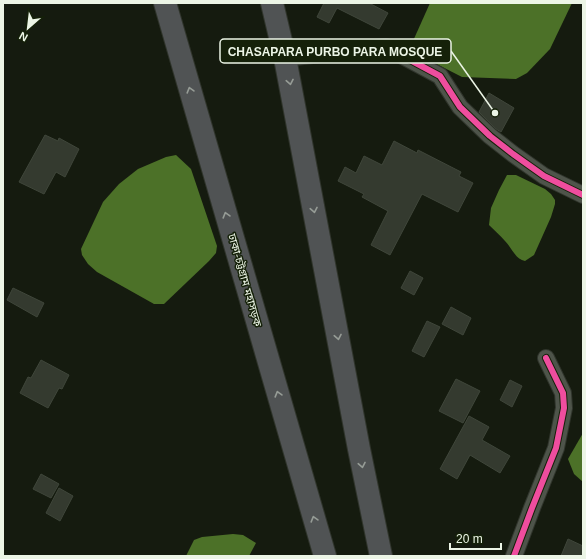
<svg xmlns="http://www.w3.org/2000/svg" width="586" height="559" font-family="Helvetica,'Noto Sans Bengali',sans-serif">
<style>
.water{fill:#4c7128}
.building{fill:#343a2f;stroke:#3f463a}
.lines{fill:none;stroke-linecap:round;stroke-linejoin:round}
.street-casing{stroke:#30352c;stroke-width:18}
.highway-casing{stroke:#30352c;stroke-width:24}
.street{stroke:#4e544a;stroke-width:16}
.highway{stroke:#505354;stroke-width:22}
.cycleway-casing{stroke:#152109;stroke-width:8}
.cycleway{stroke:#ef4d9e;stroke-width:6}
.oneway{stroke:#969c96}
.labels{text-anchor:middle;stroke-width:3;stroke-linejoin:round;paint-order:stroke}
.street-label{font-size:11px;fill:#ecf5e6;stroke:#152109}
.leader{fill:none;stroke:#ecf5e6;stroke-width:1.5}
.callout-dot{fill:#ecf5e6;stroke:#152109;stroke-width:1.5}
.callout{fill:#152109;stroke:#ecf5e6;stroke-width:1.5}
.callout-label{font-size:12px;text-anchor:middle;font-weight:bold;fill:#ecf5e6}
</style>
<rect width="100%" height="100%" fill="#151b0f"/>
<g class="water">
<path d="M430 3H572L550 49 527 73 516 79 462 77 417 54 413 41Z"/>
<path d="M176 155 191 169 217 246 216 253 209 261 164 304H154L97 272 88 264 82 255 81 249 103 202 119 184 138 169 166 157Z"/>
<path d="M507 175H516L545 189 551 194 555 200V204L551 217 534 255 525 261C515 259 512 248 505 241 500 235 494 230 489 225L491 208 499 190Z"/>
<path d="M583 433V482L574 474 568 459Z"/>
<path d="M233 534 243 535 256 543 249 556H186L194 540 202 537Z"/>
</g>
<g class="building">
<path d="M324 3H369L388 13 379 29 337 8 329 23 317 17Z"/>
<path d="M489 93 514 108 501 132 496 129 479 112Z"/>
<path d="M45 135 58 141 59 138 79 149 65 177 56 172 44 194 19 182Z"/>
<path d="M394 141 417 153 418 150 461 172 459 176 473 183 458 212 422 194 390 255 371 245 388 211 362 197 364 194 338 181 345 167 356 173 364 156 382 165Z"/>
<path d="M410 271 423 278 414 295 401 288Z"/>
<path d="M13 288 44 303 37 317 7 300Z"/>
<path d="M451 307 471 318 463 335 442 324Z"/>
<path d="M427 321 440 327 424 357 412 351Z"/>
<path d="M41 360 69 375 62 389 59 388 48 408 20 393 28 377 31 378Z"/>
<path d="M456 379 480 391 463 423 439 411Z"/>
<path d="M510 380 522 386 512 407 500 400Z"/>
<path d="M469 416 489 427 482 440 510 456 500 473 470 455 457 479 440 469Z"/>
<path d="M41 474 59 484 51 498 33 489Z"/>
<path d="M59 488 73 496 60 521 46 513Z"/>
<path d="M568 539 583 546V556H561Z"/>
</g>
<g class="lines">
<g class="street-casing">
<g id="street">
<path d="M285 58 386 47 440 76 460 107 490 136 513 154 544 176 583 195"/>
<path d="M514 556 532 508 556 448 564 408 563 393 546 358"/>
</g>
</g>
<g class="highway-casing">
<g id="highway">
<path d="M165 3 325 556"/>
<path d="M272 3 285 58 359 449 381 556"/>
</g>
</g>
<use href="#street" class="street"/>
<use href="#highway" class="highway"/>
<g class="cycleway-casing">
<g id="cycleway">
<path d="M285 58 386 47 440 76 460 107 490 136 513 154 544 176 583 195"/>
<path d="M514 556 532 508 556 448 564 408 563 393 546 358"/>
</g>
</g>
<use href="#cycleway" class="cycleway"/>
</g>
<defs><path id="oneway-chevron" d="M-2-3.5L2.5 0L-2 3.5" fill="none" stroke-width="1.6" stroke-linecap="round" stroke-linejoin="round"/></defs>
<g class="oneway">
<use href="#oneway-chevron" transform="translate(290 82) rotate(79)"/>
<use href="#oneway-chevron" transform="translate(190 90) rotate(-106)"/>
<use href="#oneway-chevron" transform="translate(314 210) rotate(79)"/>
<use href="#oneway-chevron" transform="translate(226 215) rotate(-106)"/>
<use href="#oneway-chevron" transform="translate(338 337) rotate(79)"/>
<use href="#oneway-chevron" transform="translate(278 394) rotate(-106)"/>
<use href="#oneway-chevron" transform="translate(362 465) rotate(79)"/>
<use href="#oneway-chevron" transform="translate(314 519) rotate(-106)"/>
</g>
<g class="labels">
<g class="street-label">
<text transform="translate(245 280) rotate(74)" y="4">ঢাকা-চট্টগ্রাম মহাসড়ক</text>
</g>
</g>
<path class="leader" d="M495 113L451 51"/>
<circle class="callout-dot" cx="495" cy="113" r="4"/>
<rect class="callout" x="220" y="39" width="231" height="24" rx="4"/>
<g class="callout-label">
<text x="335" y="56">CHASAPARA PURBO PARA MOSQUE</text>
</g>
<rect width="586" height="559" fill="none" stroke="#ecf5e6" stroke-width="8"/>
<g transform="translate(28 28) rotate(208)" stroke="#152109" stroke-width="3" paint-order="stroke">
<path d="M0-3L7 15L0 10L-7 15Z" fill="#ecf5e6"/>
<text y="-6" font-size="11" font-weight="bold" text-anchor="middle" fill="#ecf5e6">N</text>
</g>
<path d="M450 543v6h51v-6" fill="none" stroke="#ecf5e6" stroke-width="2"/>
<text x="456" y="543" font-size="12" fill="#ecf5e6" stroke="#152109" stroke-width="3" paint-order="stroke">20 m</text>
</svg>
